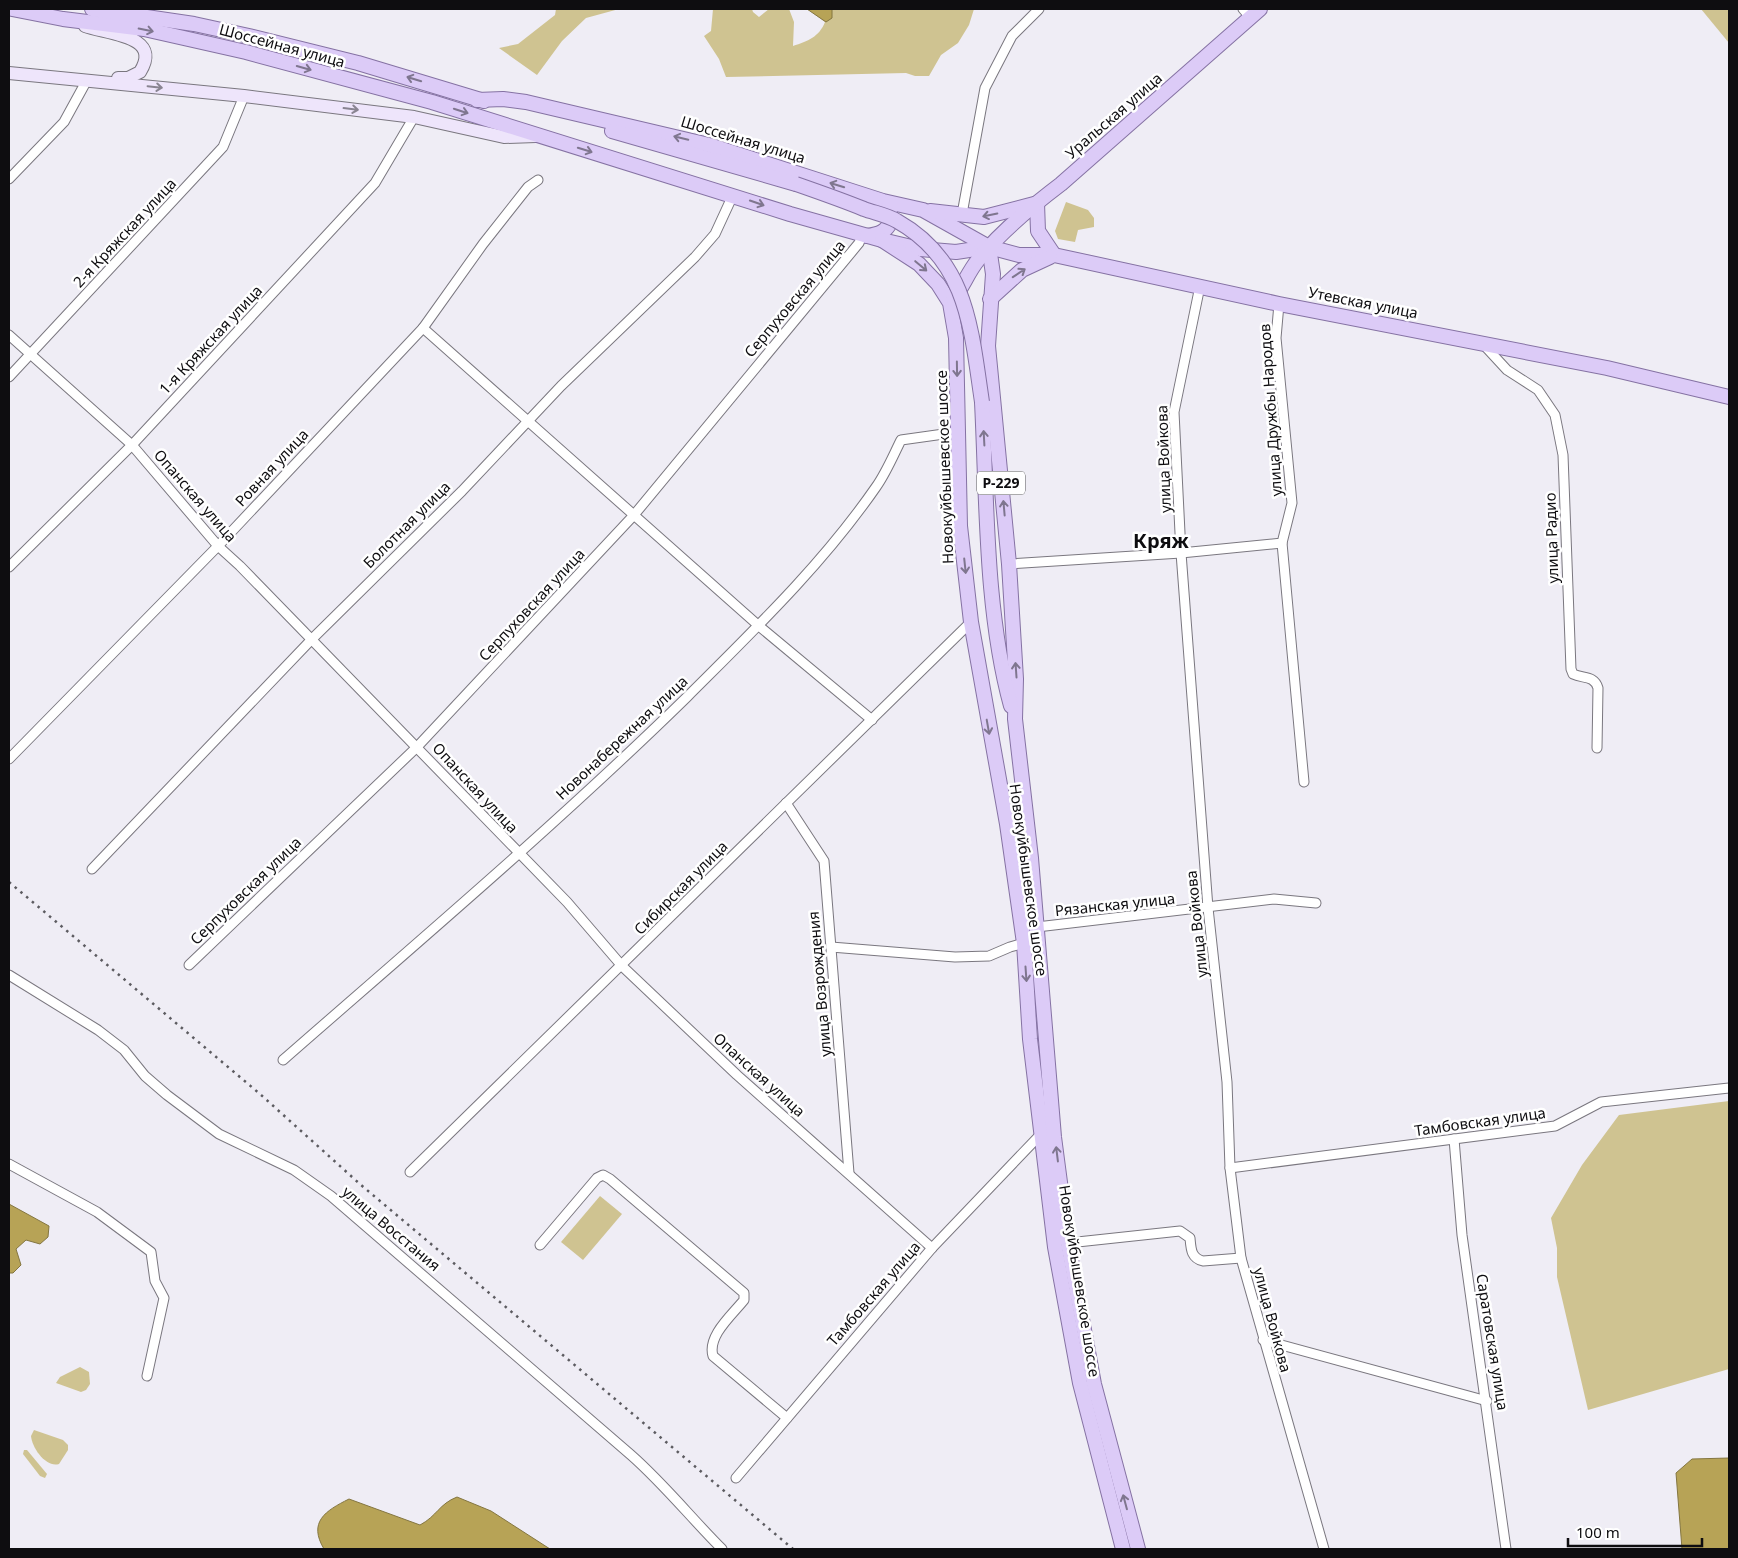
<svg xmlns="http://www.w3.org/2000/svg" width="1738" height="1558" font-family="'Noto Sans',sans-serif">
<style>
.green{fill:#cfc391}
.water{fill:#b7a356;stroke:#847641}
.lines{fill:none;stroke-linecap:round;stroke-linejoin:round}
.minor-casing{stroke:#7a777f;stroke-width:11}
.secondary-casing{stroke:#7a777f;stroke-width:14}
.primary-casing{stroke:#8572a3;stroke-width:16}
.minor{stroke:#fff;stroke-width:9}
.secondary{stroke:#eee5fb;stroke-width:12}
.primary{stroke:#dccbf7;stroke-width:14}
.rail{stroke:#5c5b60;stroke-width:2.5;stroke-dasharray:2.5 5;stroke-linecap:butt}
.primary-bridge-casing{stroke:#8572a3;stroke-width:16;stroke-linecap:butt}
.primary-bridge{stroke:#dccbf7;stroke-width:14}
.oneway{stroke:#7f768f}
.oneway2{stroke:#898491}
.labels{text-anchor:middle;stroke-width:5;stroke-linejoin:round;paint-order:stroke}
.shield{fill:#fff;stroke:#565658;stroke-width:1}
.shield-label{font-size:14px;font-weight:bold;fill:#0e0d10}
.street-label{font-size:15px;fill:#0e0d10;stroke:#fff}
.district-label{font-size:20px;font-weight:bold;fill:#0e0d10;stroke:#fff}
</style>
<rect width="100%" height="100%" fill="#efedf5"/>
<g class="green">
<path d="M556 9H619L586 18 562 41 537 75 499 48 518 44 555 15Z"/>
<path d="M713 9H752L753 12 759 17 769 9H789L794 22 793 46C808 41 819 37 825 22L807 9H974L969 25 958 43 941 55 929 76H915L906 73 726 77 719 59 704 36 711 31Z"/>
<path d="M1701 9H1729V43Z"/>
<path d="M1066 202 1088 210 1094 218V227L1078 230 1075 242 1058 239 1055 231Z"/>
<path d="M1729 1101V1369L1588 1410 1557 1277V1248L1551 1218 1582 1165 1619 1115Z"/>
<path d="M600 1196 622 1214 583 1260 561 1242Z"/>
<path d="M80 1367 89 1372 90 1384 86 1390 81 1392 56 1383 60 1377Z"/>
<path d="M34 1430 63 1440 68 1445V1450L59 1464C46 1468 32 1448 31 1436Z"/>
<path d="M24 1450H27L47 1474 45 1478 40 1476 23 1454Z"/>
</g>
<g class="water">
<path d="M807 9H832V18L826 22Z"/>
<path d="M9 1204 49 1226 48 1237 40 1244 26 1240 16 1249 21 1265 13 1273H9Z"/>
<path d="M1729 1458V1549H1682L1676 1473 1692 1459Z"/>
<path d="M457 1497 491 1511 550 1549H324C308 1522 325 1511 349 1499L420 1525C437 1516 439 1504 457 1497Z"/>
</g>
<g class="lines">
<g class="minor-casing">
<g id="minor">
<path d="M1243 9 1250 17"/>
<path d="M9 179 64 122 87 80"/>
<path d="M962 214 985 88 1012 36 1039 9"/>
<path d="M1200 286 1174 412 1181 553 1208 908 1227 1082 1230 1168 1241 1258 1324 1549"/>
<path d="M423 328 759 626 872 720"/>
<path d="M9 335 132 445 218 546 240 566 567 902 622 966 737 1075 932 1248"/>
<path d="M1483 344 1507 370 1538 390 1555 415 1563 455 1571 669 1573 674C1583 679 1594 675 1598 688L1597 748"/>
<path d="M9 377 223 147 244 96"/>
<path d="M1282 543 1304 782"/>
<path d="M1009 564 1181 553 1282 543 1292 503 1276 338 1279 304"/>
<path d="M9 567 132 445 375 183 414 117"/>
<path d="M9 759 218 546 423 328 483 244 528 187 538 180"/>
<path d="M786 803 824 861 849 1173"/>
<path d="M92 869 312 639 462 491 561 386 695 257 715 234 733 195"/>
<path d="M1037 927 1274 899 1316 903"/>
<path d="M831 947 955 957 989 956 1010 947 1024 943"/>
<path d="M189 965 417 747 634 515 859 243 862 235"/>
<path d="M9 975 98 1030 124 1050 145 1076 167 1095 219 1134 294 1170 331 1196 631 1455C664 1484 691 1518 722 1549"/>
<path d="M283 1060C419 941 557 824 687 697 754 630 822 565 876 487 886 473 893 456 901 440L958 432"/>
<path d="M1454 1139 1462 1235 1506 1549"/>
<path d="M9 1164 97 1212 151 1252 155 1281 164 1298 147 1376"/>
<path d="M1230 1168 1555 1126 1601 1102 1729 1088"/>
<path d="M410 1172 971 622"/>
<path d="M1068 1243 1180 1231 1190 1238C1191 1249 1191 1258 1203 1261L1241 1258"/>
<path d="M540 1245 597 1178 603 1175 610 1179 744 1293V1300C732 1315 707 1336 713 1356L787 1418"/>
<path d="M1263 1340 1487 1401"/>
<path d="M736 1478 932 1248 1040 1135"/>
</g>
</g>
<g class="secondary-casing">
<g id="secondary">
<path d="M85 26C107 34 163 35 140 72L128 78H118"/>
<path d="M9 73 244 96 414 117 504 137 536 136"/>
</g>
</g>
<g class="primary-casing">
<g id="primary">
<path d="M12 9 63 19 144 29 246 52 432 102 790 214 882 240 920 249 956 252 989 247"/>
<path d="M92 9 194 24 249 36 358 63 484 101"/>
<path d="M477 100 503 99 526 102 709 145 883 201 923 210 989 247 1019 255H1054L1279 304 1607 368 1729 397"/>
<path d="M612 131 796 184"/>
<path d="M1037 203 1038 231 1054 255"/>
<path d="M930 211 984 217 1034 204"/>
<path d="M867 236C880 234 886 232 892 220L888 207"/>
<path d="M882 240 919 264 938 284 950 303 956 338 960 526 971 622 1007 824 1024 943 1030 1039 1055 1247 1080 1383 1123 1549"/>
<path d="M989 247 993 274 988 346 1009 564 1016 679 1015 719 1031 858 1054 1137 1068 1243 1094 1384 1138 1549"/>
<path d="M953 299C963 287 968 272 978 260 1001 231 1032 206 1061 184L1260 9"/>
<path d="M990 299 1022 270 1050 257"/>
<path d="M982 402C987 501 985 611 1011 706"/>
</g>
</g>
<use href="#minor" class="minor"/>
<use href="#secondary" class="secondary"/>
<use href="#primary" class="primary"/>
<path class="rail" d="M9 882 260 1094 361 1185 793 1549"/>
<g class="primary-bridge-casing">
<path id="primary-bridge" d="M796 184C819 192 842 200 864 209 875 213 887 215 897 221 968 261 971 329 982 402"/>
</g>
<use href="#primary-bridge" class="primary-bridge"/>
</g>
<defs><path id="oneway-shaft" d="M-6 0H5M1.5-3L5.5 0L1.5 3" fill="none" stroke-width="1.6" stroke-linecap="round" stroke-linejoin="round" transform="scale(1.25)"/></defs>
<g class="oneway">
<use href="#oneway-shaft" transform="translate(146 30) rotate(11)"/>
<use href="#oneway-shaft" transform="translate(304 68) rotate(16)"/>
<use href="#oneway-shaft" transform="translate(414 79) rotate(-163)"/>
<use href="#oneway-shaft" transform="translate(461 111) rotate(18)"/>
<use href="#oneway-shaft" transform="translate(681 138) rotate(-166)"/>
<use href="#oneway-shaft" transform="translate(585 150) rotate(17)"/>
<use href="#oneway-shaft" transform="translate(837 185) rotate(-163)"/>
<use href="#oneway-shaft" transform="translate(757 203) rotate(19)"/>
<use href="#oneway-shaft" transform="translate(990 215) rotate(168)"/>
<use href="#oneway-shaft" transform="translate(921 266) rotate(40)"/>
<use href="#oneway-shaft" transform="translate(1019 273) rotate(-34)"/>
<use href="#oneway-shaft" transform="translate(957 369) rotate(89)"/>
<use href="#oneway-shaft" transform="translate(984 438) rotate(-93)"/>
<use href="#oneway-shaft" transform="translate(1004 508) rotate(-95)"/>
<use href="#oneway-shaft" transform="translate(965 566) rotate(84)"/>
<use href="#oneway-shaft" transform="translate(1016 670) rotate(-94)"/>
<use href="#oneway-shaft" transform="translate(988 727) rotate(80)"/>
<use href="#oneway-shaft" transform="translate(1026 974) rotate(86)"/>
<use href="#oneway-shaft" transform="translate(1057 1154) rotate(-97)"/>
<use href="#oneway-shaft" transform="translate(1125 1502) rotate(-105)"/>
</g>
<g class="oneway2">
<use href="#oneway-shaft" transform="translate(155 87) rotate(6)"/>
<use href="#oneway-shaft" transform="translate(351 109) rotate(7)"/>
</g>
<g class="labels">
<rect class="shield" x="977" y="471.5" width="48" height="23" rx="4"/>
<g class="shield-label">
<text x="1001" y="488">Р-229</text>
</g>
<g class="street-label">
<text transform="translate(282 46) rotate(15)" y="5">Шоссейная улица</text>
<text transform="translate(1114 116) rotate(-41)" y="5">Уральская улица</text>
<text transform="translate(743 140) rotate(17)" y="5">Шоссейная улица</text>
<text transform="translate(125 233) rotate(-47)" y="5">2-я Кряжская улица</text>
<text transform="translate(795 299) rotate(-50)" y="5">Серпуховская улица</text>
<text transform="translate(1363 303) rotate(11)" y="5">Утевская улица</text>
<text transform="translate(211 340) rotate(-47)" y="5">1-я Кряжская улица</text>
<text transform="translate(1271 410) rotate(-94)" y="5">улица Дружбы Народов</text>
<text transform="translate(1164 459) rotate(-92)" y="5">улица Войкова</text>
<text transform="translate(945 467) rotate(-92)" y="5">Новокуйбышевское шоссе</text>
<text transform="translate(272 468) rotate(-47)" y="5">Ровная улица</text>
<text transform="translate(195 496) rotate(49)" y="5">Опанская улица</text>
<text transform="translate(407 525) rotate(-45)" y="5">Болотная улица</text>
<text transform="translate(1552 538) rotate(-92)" y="5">улица Радио</text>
<text transform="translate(532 605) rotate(-47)" y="5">Серпуховская улица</text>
<text transform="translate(622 738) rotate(-43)" y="5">Новонабережная улица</text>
<text transform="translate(475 788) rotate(47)" y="5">Опанская улица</text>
<text transform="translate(1028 880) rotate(82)" y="5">Новокуйбышевское шоссе</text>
<text transform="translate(681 888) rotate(-45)" y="5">Сибирская улица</text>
<text transform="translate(246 891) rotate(-44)" y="5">Серпуховская улица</text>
<text transform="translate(1115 905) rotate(-6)" y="5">Рязанская улица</text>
<text transform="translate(1197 924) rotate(-96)" y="5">улица Войкова</text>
<text transform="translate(820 984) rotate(-95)" y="5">улица Возрождения</text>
<text transform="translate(759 1075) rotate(42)" y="5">Опанская улица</text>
<text transform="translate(1480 1122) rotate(-8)" y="5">Тамбовская улица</text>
<text transform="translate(391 1229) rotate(40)" y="5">улица Восстания</text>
<text transform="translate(1079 1281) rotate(81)" y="5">Новокуйбышевское шоссе</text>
<text transform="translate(874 1294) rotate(-49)" y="5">Тамбовская улица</text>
<text transform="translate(1272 1320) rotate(75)" y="5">улица Войкова</text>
<text transform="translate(1492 1342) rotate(81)" y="5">Саратовская улица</text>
</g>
<g class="district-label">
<text x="1161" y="548">Кряж</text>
</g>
</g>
<rect width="1738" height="1558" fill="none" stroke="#0e0d10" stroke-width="20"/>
<path d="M1568 1538v8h134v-8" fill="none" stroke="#0e0d10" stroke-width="2.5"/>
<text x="1576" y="1538" font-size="15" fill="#0e0d10" stroke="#ffffff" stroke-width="4" paint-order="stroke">100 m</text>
</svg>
